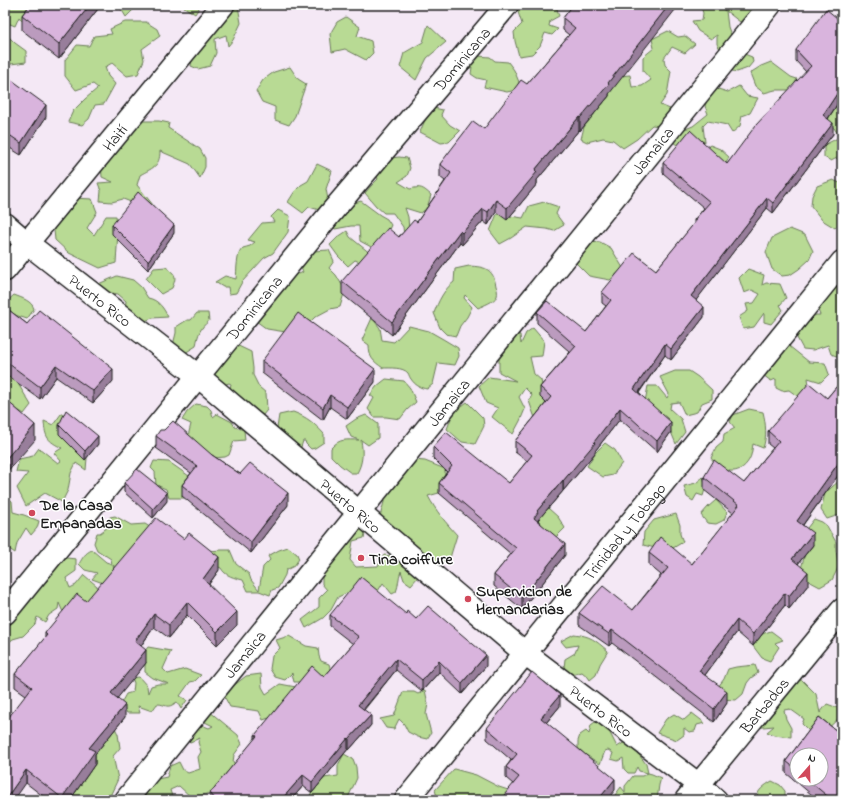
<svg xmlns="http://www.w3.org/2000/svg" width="847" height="805" font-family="'Indie Flower',sans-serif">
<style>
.green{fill:#b8da94;stroke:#6a7b58}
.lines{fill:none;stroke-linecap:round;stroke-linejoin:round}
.minor-casing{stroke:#1c1c1c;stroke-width:25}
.minor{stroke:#fff;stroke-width:22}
.wall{fill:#bb9bbe;stroke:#1c1c1c;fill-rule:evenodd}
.shaded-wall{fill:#987e9b;stroke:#1c1c1c}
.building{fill:#d9b4dd;stroke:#1c1c1c}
.poi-dot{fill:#d1495b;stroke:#fff;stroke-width:1.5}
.labels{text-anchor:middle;stroke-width:3;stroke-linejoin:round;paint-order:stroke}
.street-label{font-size:16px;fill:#1c1c1c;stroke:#fff}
.poi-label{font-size:16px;font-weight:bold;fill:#1c1c1c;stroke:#fff;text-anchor:start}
</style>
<rect width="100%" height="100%" fill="#f4e8f5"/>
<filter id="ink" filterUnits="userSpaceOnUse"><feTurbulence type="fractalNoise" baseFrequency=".025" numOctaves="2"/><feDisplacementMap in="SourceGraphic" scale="8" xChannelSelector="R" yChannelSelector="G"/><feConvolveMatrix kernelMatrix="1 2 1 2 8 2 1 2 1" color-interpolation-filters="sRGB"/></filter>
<g filter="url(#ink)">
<g class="green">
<path d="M5 5H34L24 23 19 17 15 26 5 22Z"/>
<path d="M122 5H136L135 8 126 17 120 7Z"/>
<path d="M181 5H201L195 14Z"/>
<path d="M227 5 238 6 241 23 233 40 228 46 226 35 215 39 216 53 210 66 198 69 191 66 193 53Z"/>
<path d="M520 5H556L559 16 550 21 549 26 558 29 552 35 545 33 540 46 532 54 519 56 515 41 514 32 522 24 517 9Z"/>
<path d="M703 5H717L725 11V5H752L751 10 740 22 726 11 728 27 734 43 722 52 717 44V35L711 39 698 31 692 21 702 20 703 13 701 7Z"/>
<path d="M346 17 360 27 357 36 371 41 373 53 366 60 345 49 332 52 330 34 337 22Z"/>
<path d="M125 22H146L157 29 160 36 142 49 144 60 138 74 127 76 112 63 105 67 108 76 115 84 104 104 95 105 89 119 82 125 68 122 73 111 85 99 98 88 93 84 76 90 65 76V60L77 45 89 46 94 36 112 34 110 29Z"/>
<path d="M428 25 446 42 427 58 416 80 400 67 404 53 423 42Z"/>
<path d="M668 31 678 37 685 36 695 44 685 53 672 47 664 58 665 65 671 71 667 95 660 105 670 109 659 126 652 125 637 139 623 148 613 140 603 138 587 142 581 139 584 127 609 96 603 87 618 76 630 75 632 87 642 86 651 80 643 71V57L654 48 652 39Z"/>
<path d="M5 33 15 43 26 51V62L11 64 5 67Z"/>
<path d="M734 50 752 57 753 62 748 68 737 72 728 70Z"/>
<path d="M478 56 490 57 495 61 508 62 514 70 519 82 516 90 507 92 484 87 486 80 477 78 471 74 472 67 467 70 463 67 464 62Z"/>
<path d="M771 62 791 77 797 79 791 90H775L764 93 755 86 750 73 761 66Z"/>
<path d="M290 67 298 79 306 84 295 116 289 125 275 120V107L262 102 256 91 263 80 274 72Z"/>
<path d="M739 86 747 96 758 98 750 113 742 116 740 126 732 133 727 125 708 121 703 126 705 142 695 138 683 149 664 136 669 130 688 128 693 126 708 114 705 106 708 97 718 89 728 92Z"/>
<path d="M841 106 842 115V144L840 146 839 157 831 161 824 157V145L840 137 834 128 818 121 828 107Z"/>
<path d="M429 107 443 110 441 115 450 125 460 131 449 142 441 143 420 132 425 120 418 114Z"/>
<path d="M134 121H159L169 123 168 128 200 149 205 158V167L200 178 190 164 160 151C160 167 152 168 140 175L137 185 153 205 152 210 123 199 112 202 100 201 101 191 98 183 113 182 102 177 101 163Z"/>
<path d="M710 145 720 149 729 157 719 178 706 148Z"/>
<path d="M399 157 407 158 410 168 407 176 398 182 410 189C421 186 423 188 431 195L427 208 421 213 405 208 408 217 409 230 404 236 403 227 393 213H384L376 206 365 193 371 186 378 179 372 166 383 159Z"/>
<path d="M317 164 332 171 326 189 329 205 351 204 361 201 380 215 387 219 391 225 385 238 375 249 360 241 359 226H351L335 229 322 215 323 211 309 207 303 213 288 202 295 191 301 185 308 181Z"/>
<path d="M833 180 842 184V222L835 228 822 220 811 206 812 196 817 186Z"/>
<path d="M73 198 92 199 97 212 87 228 94 235 106 216H116L118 231 116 263 100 268 69 253 55 240 53 220Z"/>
<path d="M544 202 559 207 556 214 564 225 554 231 547 229 527 227 511 238 500 244 490 231 497 214 523 218 529 206Z"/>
<path d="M278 210 290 216 288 232 273 253 264 258 242 282 236 293 229 294 228 287H223L215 282 225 276 236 279C237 271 236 253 243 248 245 247 248 247 250 246 252 245 253 243 255 242L248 240 262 223 274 222 271 217Z"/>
<path d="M790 229 805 235 813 251 809 260 799 269 790 275 782 276 772 269 766 252 772 238Z"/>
<path d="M347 231 350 237 371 254 364 264 355 260 348 266 338 256 330 245 338 237Z"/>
<path d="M580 240 600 242 611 248 623 268 610 280 589 276 568 255Z"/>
<path d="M329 250 334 261 329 268 336 275 345 290 340 307 330 309 315 317 307 325 292 333 267 329 256 321 294 270 299 274 303 272 297 261 313 251Z"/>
<path d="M469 266C485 267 493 268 496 286 497 289 498 293 497 296 494 302 484 305 478 308L465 295 464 298 472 307 467 317 460 326 456 336 446 334 440 328 434 313C438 302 444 289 454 282L455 269Z"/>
<path d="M166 267C176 275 177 276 172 288L161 294 146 279 154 268Z"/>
<path d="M748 269 764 275 762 285 766 283 780 284 786 298 780 305 783 310 771 324 764 322V313L754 327 743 329 739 317 748 311 746 304 754 303 760 294 752 290 744 293 739 278Z"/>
<path d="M117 276 133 280 141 287 148 298C159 300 164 309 168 317L152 318 141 323 125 309 126 301 118 294 105 292 96 285Z"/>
<path d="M842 279V358L831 354 828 345 813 350 803 349 797 338 804 321 816 315H820L813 298Z"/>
<path d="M14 295C22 298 32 301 34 309L27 319 15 315 5 319V303Z"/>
<path d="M197 313H208L209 321C200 328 198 334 196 346L185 353 173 345 176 333V327L187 320H191Z"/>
<path d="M372 318 380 328 382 340 394 342 409 326 429 331 443 339 458 348 459 356 455 365 438 363 433 384 427 389C420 388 415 385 411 379 410 378 409 375 408 373 403 367 390 368 383 368 373 361 369 358 369 345L362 340Z"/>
<path d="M533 328 544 341 542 356 530 357 534 374 541 380 547 412 535 418 529 401 532 395 525 388 519 397 525 409 520 421 513 434 492 417 498 408 486 403 479 386 489 377 516 381 499 372V357L506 331 520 335 521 344 526 333Z"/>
<path d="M230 342 251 352 253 368V375L259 387 266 393 267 410 263 415 228 396 231 384 229 383 221 386 209 379Z"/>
<path d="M789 346 809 362 825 363 829 374 821 382 808 378 809 385 800 398 789 390 782 391 776 388V379L771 381 755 369 770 350Z"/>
<path d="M5 371H6L17 382 31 405 24 414 9 404 5 399Z"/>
<path d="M675 371H689L698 377 712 390V399L702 403 697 412 685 415 679 402 671 403 670 409 681 419 685 432 676 444 671 432 644 407 648 386H657L667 398 669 394 660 377Z"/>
<path d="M386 379 404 381 410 388 416 402 407 410 400 419 386 417H374L368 409 374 398 370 395 377 386Z"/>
<path d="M467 402 483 418 484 426 475 444 462 442 447 429 453 413Z"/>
<path d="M196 404 207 406 211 410 213 417 217 414 232 422 235 427 244 430 245 440 234 441 229 455 225 457 214 458 188 436 191 424 182 420 187 412Z"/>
<path d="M749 409 763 412C766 424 767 437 763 448L753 444C752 449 752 455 749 460 739 477 721 473 711 458L716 448 723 442 724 434 735 428 730 422 733 415Z"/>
<path d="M293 412C307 417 314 423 324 434V442L315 448 311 449 306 444 305 441H303L300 450 277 428 279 415Z"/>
<path d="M61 414H67L63 426 75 450 87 458 86 470 76 463 71 473 68 490 62 502 45 493 26 506 17 488 28 473 16 472 19 459 33 456 39 448 58 463 61 461 54 453 62 448C48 441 45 438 44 421L53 425Z"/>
<path d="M366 415 378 424V438L368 445 361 440C363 453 363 462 357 473H351L340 465 331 456V448C340 438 346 440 359 440L351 437 346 426 356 419Z"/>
<path d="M605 443 615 450 622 463 613 475 603 477 587 466 595 453Z"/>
<path d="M403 459 425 461 445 469V485L439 493 428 496C436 511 446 523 457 535L449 561 438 563 405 552 379 520 384 502 383 483Z"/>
<path d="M154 461 169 462 189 476 191 489 185 498H169L166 489 156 485 155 472 151 468Z"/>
<path d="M703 477 706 486 703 496 697 494 693 501 687 497 684 486 696 483Z"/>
<path d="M839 481 842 483V514L827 519 821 510 825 493Z"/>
<path d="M5 496 12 501 13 512 24 515 39 521 37 528 31 535 26 528 17 543 15 553 5 546Z"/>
<path d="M716 500 727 512 724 520 716 524 707 523 701 515 708 507Z"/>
<path d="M548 508 558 517 565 528 555 538 538 532 536 511Z"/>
<path d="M676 514 680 525V534L683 542 668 551 643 545 644 532 654 520Z"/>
<path d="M115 516 131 525 145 524 156 531 119 570 113 565 114 570 103 583 92 579 97 573 85 570 79 564C83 557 85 553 92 550L106 562 112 564 111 559 97 550 94 543 97 533H100L108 527 110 517Z"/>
<path d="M814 519 822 522 827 526 836 542V551L839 566 832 580 820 587 805 579 801 569 808 541 807 528Z"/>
<path d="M367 524 364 538 353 541 350 560 356 567 378 566 384 555 413 559 418 577 411 585 404 580 401 571C398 578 399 585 396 592L392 594 383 583 378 591 353 590 338 597 331 610 323 618 306 628 302 620 319 607V598L327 590 322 584V578L329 560 346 547 344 532Z"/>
<path d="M288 547 297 554 299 559 294 566 286 570 285 575 278 588 272 590 270 595 259 591H248L243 580C235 578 225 576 221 568L213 565 209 551 221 550H230L236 564 249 574 251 580 259 590 263 567 270 560 268 556 279 550Z"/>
<path d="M67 558 76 559V571L66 578 70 588 76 585 84 575 97 586 96 596 70 622 62 610 59 603 58 609 49 615 45 622 37 617 35 624 23 636 13 639 5 645V612L40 577 46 582 51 575 45 574 53 560Z"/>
<path d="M771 631 783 640 775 643 779 647 770 661 762 658 753 646 755 636Z"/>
<path d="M574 634C591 636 595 640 608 651L600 664 596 675 590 680 588 677 582 672 572 675 564 668 565 659 575 653 578 645 566 647 561 641Z"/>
<path d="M289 636 306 646 318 648 319 656 321 661 329 664 331 671 323 682H294L292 673 285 680 275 677 270 669 272 656 280 648 276 640Z"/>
<path d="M148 647 171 651 163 669 168 674 185 669 201 675 195 681 190 682 180 696 187 700 181 709 177 702C166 710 167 704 157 704L152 711 138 706 140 713H127L121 703 126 694 133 692 134 683 132 678 139 677 147 686 148 693 151 686 158 684H169L153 678 145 672V658L144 652Z"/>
<path d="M755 665 758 673 751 678 747 683 743 694 736 700 721 699 718 687 724 679 728 669 736 667Z"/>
<path d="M261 674 262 687 266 694 280 684 296 687 290 704 278 706 272 717 263 720 259 711 230 707 223 694 246 676Z"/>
<path d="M802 680 816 694 820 713 827 704 838 708 839 718 823 733 808 730 802 724 804 719 790 709 784 710 786 719 791 728V737L774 735 767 732 774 726 753 728 742 724 741 715 750 704H765L783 682Z"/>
<path d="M425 690 428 704 426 714 431 733 427 739 418 737 408 732 404 724 399 719 394 729 386 728 380 719 394 716 403 692H414L418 694Z"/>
<path d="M209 711 238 735 242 744 234 755 233 762 241 768 217 791 192 798 179 786 170 790 173 800H147L142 796 147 781 167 777 170 766 179 762 183 770 188 773 200 769 198 757 201 752 198 742 200 738 190 742 186 739 199 724 209 728 213 726 203 721Z"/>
<path d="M692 713 705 723 697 725 695 731 689 732 684 728V735L677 740 657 733 666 719 674 714 684 720Z"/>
<path d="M112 722 118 734 120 748 113 756 118 779 110 796 90 800H85L71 797Z"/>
<path d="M595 722 608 729 617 747 625 742 640 756 646 764 648 773 652 774 661 778 659 785 657 800H621L615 795 621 787 625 792V786L633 776H642L648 773 639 771 637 767 634 773H628L624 769 623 758 618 761 611 759 613 753 608 750 605 751 600 764 586 755 578 748V741L580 735 586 731 589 734 591 725Z"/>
<path d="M344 754 353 759 356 767 357 778 347 800H308L314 787 324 778 338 776V765Z"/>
<path d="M454 769 476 775 499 787 508 790 522 800H497L490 796V800H438L435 790Z"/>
<path d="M772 781 780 785 785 791V800H756C757 790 764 786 772 781Z"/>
</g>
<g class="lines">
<g class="minor-casing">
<g id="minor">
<path id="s1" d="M5 224 27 243 198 376 525 653 699 785 716 800"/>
<path id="s2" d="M5 270 223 5"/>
<path id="s3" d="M5 613 330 214 507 5"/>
<path id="s4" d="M126 800 770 5"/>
<path id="s5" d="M406 800 842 262"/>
<path id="s6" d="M686 800 842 610"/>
</g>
</g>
<use href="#minor" class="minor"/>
</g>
<g class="wall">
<path d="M30 5H101L59 59 22 30V15Z"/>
<path d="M573 5 609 94V96L580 131 579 130 537 180V184L507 220 496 212 488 225 483 221 462 245 460 243 392 335 342 294V281L417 222 445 181 440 177V164L484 129 527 84 569 35 563 30V18Z"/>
<path d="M796 50 842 97 828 119 833 134 773 213 767 208 696 300 704 317 671 360 665 355 639 393 671 432 657 452 620 419 595 451V453L563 491 538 520 565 555 522 609 494 586V575L511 554 439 493V483L447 472 433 458V447L509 483 527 461 515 452V441L546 403 540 397V387L570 352 537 323V312L586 332 606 306 602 303V292L656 270 694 224V220L704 208 663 173V163L727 164 806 72 796 61Z"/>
<path d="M5 75 46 117 21 155 5 145Z"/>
<path d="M112 225 174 233 148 270 112 234Z"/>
<path d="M5 307 27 324 113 381 93 403 56 377 40 399 5 374Z"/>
<path d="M262 361 375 382 347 419 330 407 323 420 262 373Z"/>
<path d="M842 380V470L803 525 813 545 798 564 808 585 789 609 785 605 753 646 737 632 705 675 727 703 714 722 612 643 609 646 579 625V613L633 610 661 575 649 565V553L692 564 733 513 704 490V477L744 483 773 448 768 444V431L827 398Z"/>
<path d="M59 425 98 444 85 460 59 434Z"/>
<path d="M156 436 212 455 240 474 288 505 251 553 182 496V485L191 473 156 448Z"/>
<path d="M124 483 167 501 153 518 124 492Z"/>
<path d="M219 570 209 584 237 625 217 645 187 615 169 638 154 627 141 646 146 663 117 698 125 717 95 754V764L70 800H48L26 783V695L15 687V674L45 638V633L86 601Z"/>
<path d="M406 614 416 619 486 666 462 694 439 672 422 691 396 670 364 710 371 725 349 750 348 749 312 793 303 786 291 800H210V793L255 739V735L324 677 353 644 330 626V615Z"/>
<path d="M560 706 546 723 615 790 513 784 506 778V767L511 760 487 739V728Z"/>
<path d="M819 717 842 735V800H818L786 773V761ZM797 755H821V779H797Z"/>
</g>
<g class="shaded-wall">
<path d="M90 5H101L59 59V44Z"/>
<path d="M669 5H679L609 94V96L580 131V118Z"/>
<path d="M842 86V97L823 126V115Z"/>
<path d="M46 105V117L21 155V143Z"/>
<path d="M579 117V130L537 180V184L507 220V208L535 170Z"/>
<path d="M833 123V134L773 213V203Z"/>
<path d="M767 198V208L691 307V296Z"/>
<path d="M496 200V212L488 225V212Z"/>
<path d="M483 209V221L462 245V233Z"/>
<path d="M174 225V233L148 270V261Z"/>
<path d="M460 231V243L392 335V322Z"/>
<path d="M704 307V317L671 360V349Z"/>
<path d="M665 344V355L634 399V389Z"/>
<path d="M56 365V377L40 399V387Z"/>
<path d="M113 369V381L93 403V391Z"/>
<path d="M375 369V382L347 419V407Z"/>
<path d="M330 395V407L323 420V408Z"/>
<path d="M620 408V419L595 451V453L563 491V481Z"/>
<path d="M671 422V432L657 452V441Z"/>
<path d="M35 425V440L5 474V460Z"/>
<path d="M98 436V444L85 460V451Z"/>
<path d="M842 458V470L797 533V521Z"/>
<path d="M563 480V491L538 520V523L534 518 537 511Z"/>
<path d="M167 493V501L153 518V509Z"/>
<path d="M288 493V505L251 553V542Z"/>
<path d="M813 533V545L792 571V559Z"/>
<path d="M565 544V555L522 609V598Z"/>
<path d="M219 557V570L203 592V579Z"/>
<path d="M808 572V585L789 609V596Z"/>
<path d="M785 593V605L753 646V634Z"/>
<path d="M187 602V615L169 638V625Z"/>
<path d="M237 612V625L217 645V632Z"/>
<path d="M154 614V627L135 654V641Z"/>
<path d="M737 620V632L699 683V671Z"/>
<path d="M612 630V643L609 646V634Z"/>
<path d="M146 650V663L111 706V693Z"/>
<path d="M486 655V666L462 694V683Z"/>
<path d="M396 659V670L358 716V705Z"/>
<path d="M439 661V672L422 691V680Z"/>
<path d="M727 691V703L714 722V709Z"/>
<path d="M560 695V706L541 729V718Z"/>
<path d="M125 705V717L95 754V764L70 800H62V798L89 748Z"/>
<path d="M371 715V725L349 750V739Z"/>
<path d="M348 738V749L312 793V782Z"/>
<path d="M26 770V783L14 800H5Z"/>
<path d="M303 775V786L291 800H281Z"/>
<path d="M615 779V790L607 800H598Z"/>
</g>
<g class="building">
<path d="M30 5H90L59 44 22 15Z"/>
<path d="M573 5H669L608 83 609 84 580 118 579 117 535 170 537 172 507 208 496 200 488 212 483 209 462 233 460 231 392 322 342 281 388 228 399 237 414 220 417 222 451 173 440 164 473 121 484 129 521 80 527 84 575 28 563 18Z"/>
<path d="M826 9 842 22V86L823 115 833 123 773 203 767 198 691 296 704 307 671 349 665 344 634 389 671 422 657 441 620 408 594 442 595 443 563 481V480L537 511 538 512 534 518 565 544 522 598 494 575 516 548 439 483 452 466 433 447 446 432 509 483 532 455 515 441 551 397 540 387 576 346 537 312 547 301 586 332 611 300 602 292 634 253 656 270 696 221 694 220 710 202 663 163 690 130 727 164 756 125 811 66 796 50Z"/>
<path d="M5 75 46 105 21 143 5 132Z"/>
<path d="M138 192 174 225 148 261 112 225Z"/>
<path d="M5 307 27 324 39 310 113 369 93 391 56 365 40 387 5 361V347L6 345 5 343Z"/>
<path d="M298 313 375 369 347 407 330 395 323 408 262 361Z"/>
<path d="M842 380V458L797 521 813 533 792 559 808 572 789 596 785 593 753 634 737 620 699 671 727 691 714 709 612 630 609 634 579 613 603 586 633 610 668 568 649 553 660 537 692 564 739 505 704 477 714 460 744 483 779 441 768 431 809 383 827 398Z"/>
<path d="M5 399 35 425 5 460Z"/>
<path d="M66 410 98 436 85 451 59 425Z"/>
<path d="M173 421 212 455 240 474 250 463 288 493 251 542 182 485 197 466 156 436 160 430H164Z"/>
<path d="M137 469 167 493 153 509 124 483Z"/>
<path d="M156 518 184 539 189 533 219 557 203 579 237 612 217 632 187 602 169 625 154 614 135 641 146 650 111 693 125 705 89 748 95 751 62 798 26 770 5 800V722L32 687 15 674 47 635 45 633 77 594 86 601Z"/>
<path d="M361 577 406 614 407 611 416 619 428 606 486 655 462 683 439 661 422 680 396 659 358 705 371 715 349 739 348 738 312 782 303 775 281 800H216L210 793 257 736 255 735 312 666 324 677 359 637 330 615Z"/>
<path d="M532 672 560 695 541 718 615 779 598 800H500L519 777 506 767 517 754 487 728Z"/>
<path d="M819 717 842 735V800H832L807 779H821V755H797V770L786 761Z"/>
</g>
</g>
<g class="poi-dot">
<circle cx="32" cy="513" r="4"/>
<circle cx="361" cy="558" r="4"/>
<circle cx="468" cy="599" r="4"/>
</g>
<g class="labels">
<g class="street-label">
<text dy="6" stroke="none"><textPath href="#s3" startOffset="718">Dominicana</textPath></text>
<text dy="6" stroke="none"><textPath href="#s2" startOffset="172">Haití</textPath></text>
<text dy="6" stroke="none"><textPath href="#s4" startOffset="836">Jamaica</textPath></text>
<text dy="6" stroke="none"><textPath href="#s1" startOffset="122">Puerto Rico</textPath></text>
<text dy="6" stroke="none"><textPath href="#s3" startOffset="394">Dominicana</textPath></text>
<text dy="6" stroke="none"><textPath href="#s4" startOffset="512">Jamaica</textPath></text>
<text dy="6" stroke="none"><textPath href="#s1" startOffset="446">Puerto Rico</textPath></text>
<text dy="6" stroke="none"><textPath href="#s5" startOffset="346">Trinidad y Tobago</textPath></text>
<text dy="6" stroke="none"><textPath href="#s4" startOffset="188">Jamaica</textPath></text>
<text dy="6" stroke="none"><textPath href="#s6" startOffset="123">Barbados</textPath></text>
<text dy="6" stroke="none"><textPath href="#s1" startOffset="770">Puerto Rico</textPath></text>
</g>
<g class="poi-label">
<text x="40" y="510">De la Casa<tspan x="40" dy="18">Empanadas</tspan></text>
<text x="369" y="564">Tina coiffure</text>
<text x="476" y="596">Supervicion de<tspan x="476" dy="18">Hernandarias</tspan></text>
</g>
</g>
<rect width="847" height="805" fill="none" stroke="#fff" stroke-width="20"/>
<rect x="10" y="10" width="827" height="785" fill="none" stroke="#1c1c1c" stroke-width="1.5" filter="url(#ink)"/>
<g transform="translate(809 767) rotate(20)"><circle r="19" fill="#ffffff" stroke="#a4a4a4"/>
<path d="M0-3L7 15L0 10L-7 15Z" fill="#d1495b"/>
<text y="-6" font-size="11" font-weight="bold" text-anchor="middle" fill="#1c1c1c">N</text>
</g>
</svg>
